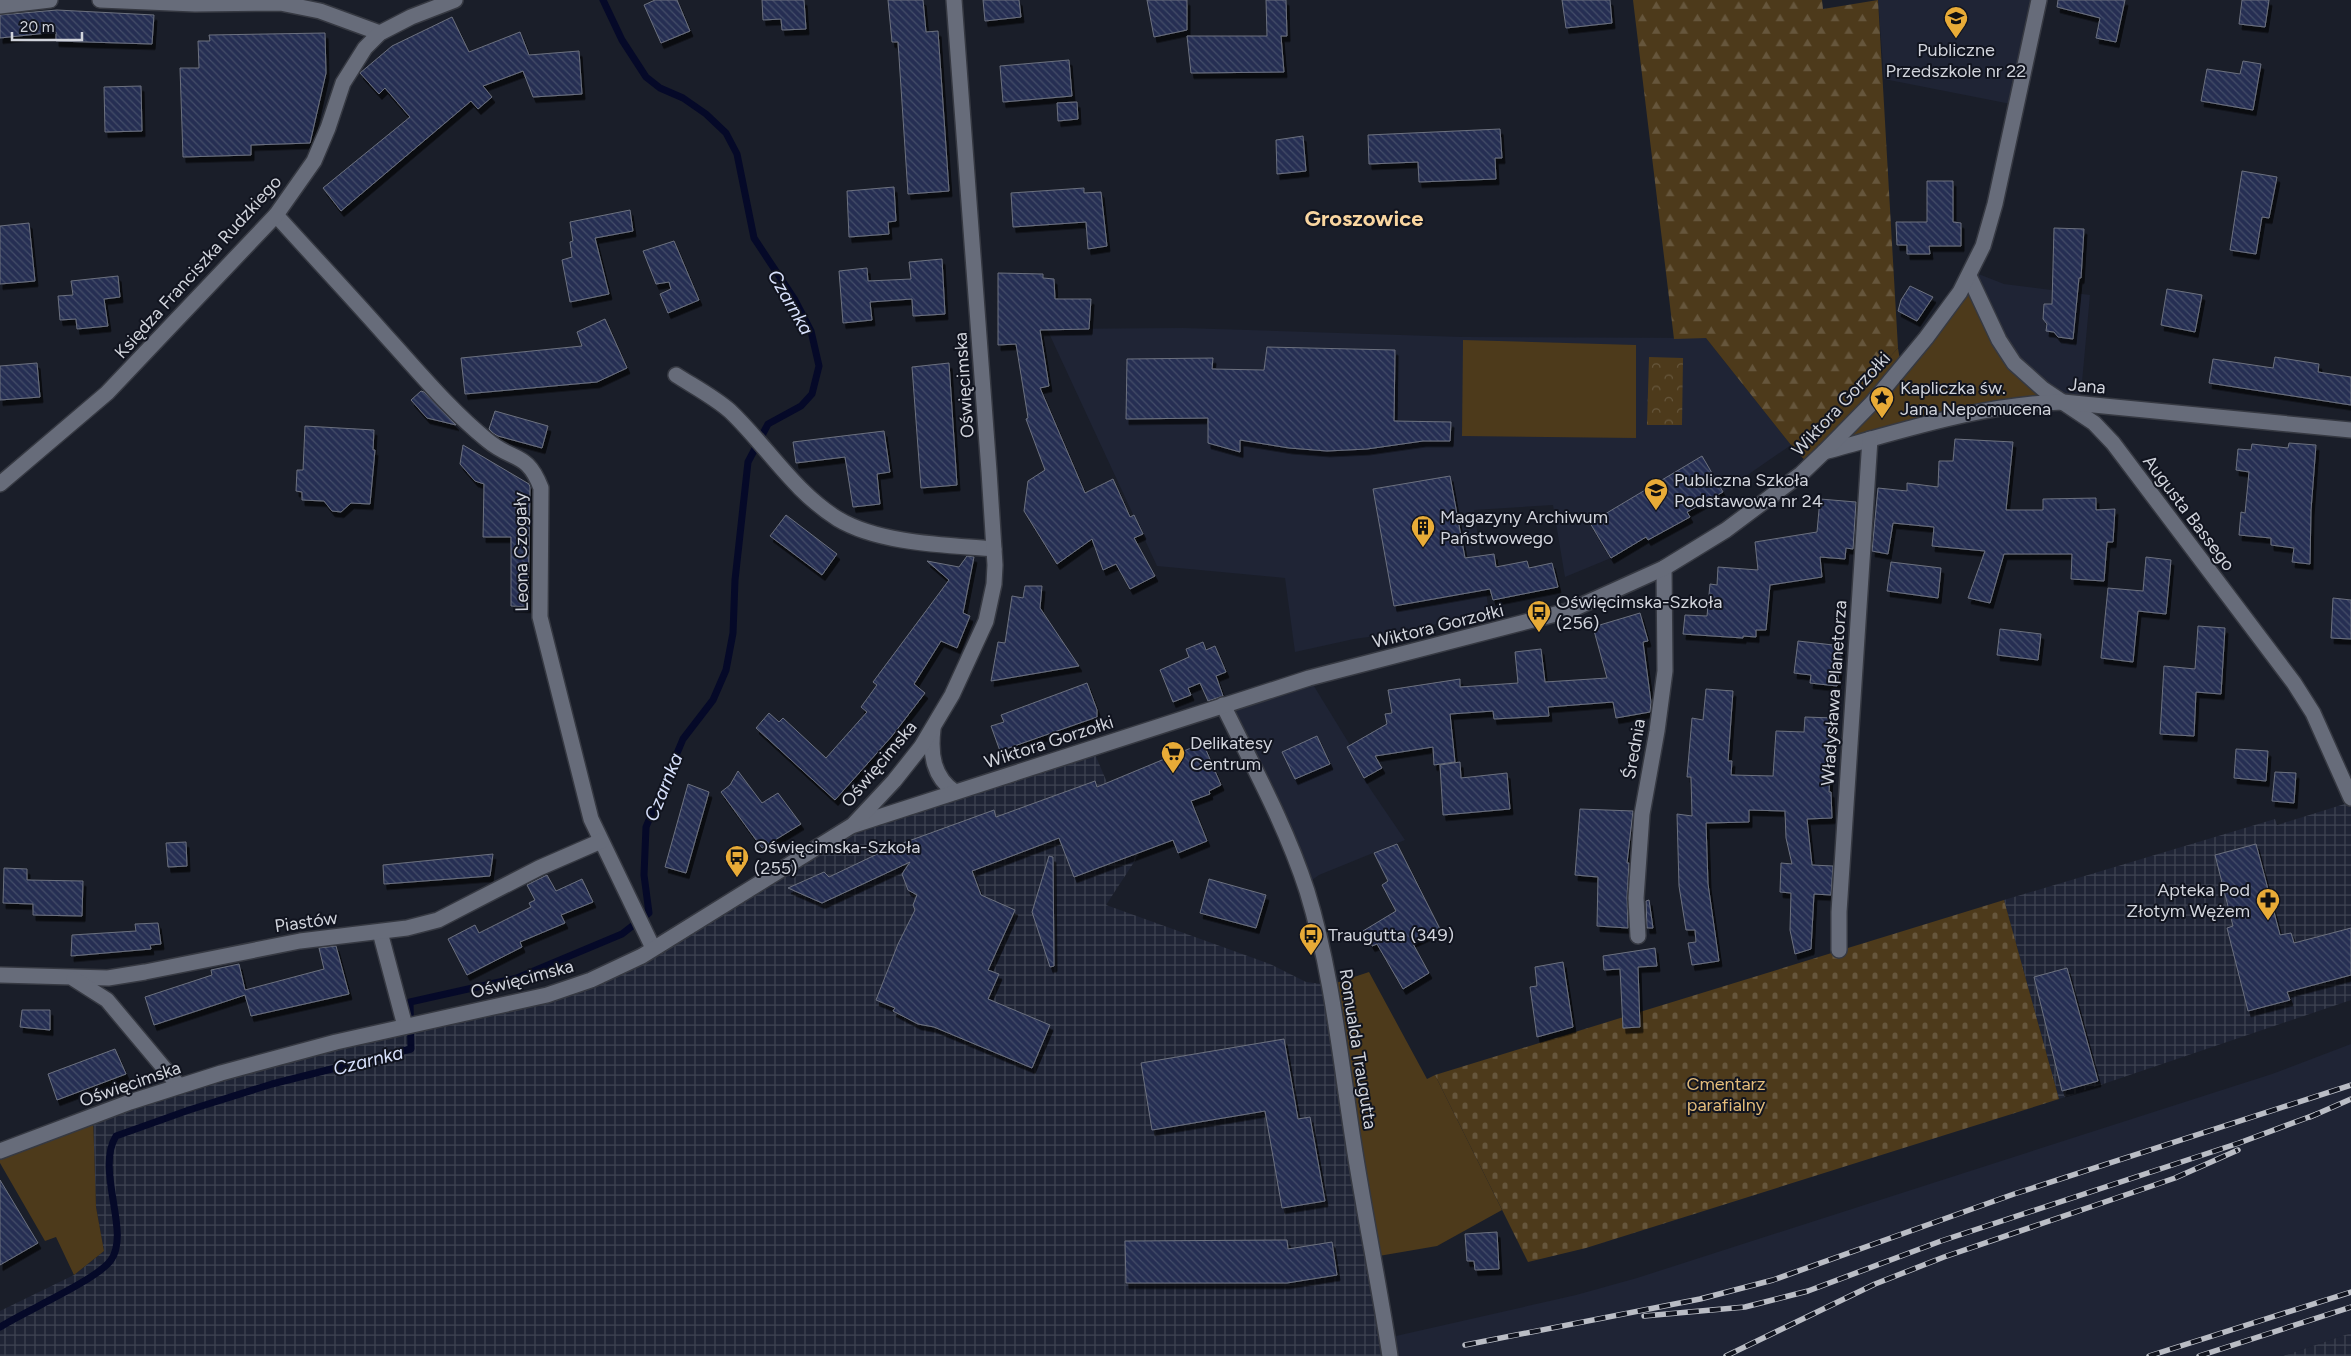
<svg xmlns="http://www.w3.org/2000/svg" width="2351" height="1356" font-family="Figtree,sans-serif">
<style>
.built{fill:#1f2435}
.industrial{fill:url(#industrial-grid)}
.green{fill:#4d3a1b}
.forest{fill:url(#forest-firs)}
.cemetery{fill:url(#cemetery-stones)}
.park{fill:url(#park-crowns)}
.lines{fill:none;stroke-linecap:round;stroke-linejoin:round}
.stream{stroke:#050928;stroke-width:7}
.building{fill:url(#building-back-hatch);stroke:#6c717f;filter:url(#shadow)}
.minor-casing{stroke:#363942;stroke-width:18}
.tertiary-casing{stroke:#363942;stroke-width:18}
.secondary-casing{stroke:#363942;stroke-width:18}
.minor{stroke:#676c7a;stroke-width:15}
.tertiary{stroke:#676c7a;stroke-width:15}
.secondary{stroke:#676c7a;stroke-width:15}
.rail-casing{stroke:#babdc5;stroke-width:5.5}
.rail{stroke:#11141f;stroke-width:4;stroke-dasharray:11;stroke-linecap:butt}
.labels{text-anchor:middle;stroke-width:4;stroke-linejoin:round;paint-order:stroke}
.poi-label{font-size:18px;fill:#d1d4dc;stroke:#11141f;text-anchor:start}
.street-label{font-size:18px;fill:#d1d4dc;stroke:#11141f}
.park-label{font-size:18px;fill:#e4bc7b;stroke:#11141f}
.water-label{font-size:19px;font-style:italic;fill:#d8e1fc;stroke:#11141f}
.district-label{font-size:22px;font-weight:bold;fill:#f9d6a0;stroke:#11141f}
</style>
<defs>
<pattern id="industrial-grid" width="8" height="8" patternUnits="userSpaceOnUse" patternTransform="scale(1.25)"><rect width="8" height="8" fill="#1f2435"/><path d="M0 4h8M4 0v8" fill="none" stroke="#3e4352"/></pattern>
<pattern id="forest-firs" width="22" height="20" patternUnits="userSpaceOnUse" patternTransform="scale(1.25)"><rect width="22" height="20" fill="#4d3a1b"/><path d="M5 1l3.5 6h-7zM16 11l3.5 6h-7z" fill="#66563c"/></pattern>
<pattern id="cemetery-stones" width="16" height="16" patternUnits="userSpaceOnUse" patternTransform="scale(1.25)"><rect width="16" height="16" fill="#4d3a1b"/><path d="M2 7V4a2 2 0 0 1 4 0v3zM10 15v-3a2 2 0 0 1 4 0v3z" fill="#66563c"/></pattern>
<pattern id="park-crowns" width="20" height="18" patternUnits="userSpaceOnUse" patternTransform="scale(1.25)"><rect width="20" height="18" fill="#4d3a1b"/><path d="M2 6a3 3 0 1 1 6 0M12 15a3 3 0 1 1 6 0" fill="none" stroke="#66563c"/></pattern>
<pattern id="building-back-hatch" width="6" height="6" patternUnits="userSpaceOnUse" patternTransform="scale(1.25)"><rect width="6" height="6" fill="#262f52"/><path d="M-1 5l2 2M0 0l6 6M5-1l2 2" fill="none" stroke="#444c6a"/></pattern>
<filter id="shadow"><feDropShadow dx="3" dy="5.5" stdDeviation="0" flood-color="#0009"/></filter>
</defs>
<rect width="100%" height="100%" fill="#1a1e29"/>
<g class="built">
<path d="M1878 0H2039L2016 105 1884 79Z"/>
<path d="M1971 271 2004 284 2090 295 2080 404 2063 402 2014 363Z"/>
<path d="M1183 328 1462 337 1706 338 1791 445 1723 492 1687 512 1690 518 1648 540 1646 537 1611 558 1565 577 1553 505 1474 510 1489 612 1397 633 1354 639 1295 652 1285 578 1157 566 1047 329Z"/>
<path d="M1309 678 1350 745 1366 776 1364 778 1371 790 1405 840 1319 875 1305 885 1223 705Z"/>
<path d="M2351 1044V1333L2283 1356H1390L1387 1338 1576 1295 1637 1278 2272 1074Z"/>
</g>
<g class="industrial">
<path d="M1092 747 1138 856 1106 905 1270 964 1306 982 1330 985 1390 1356H0V1311L74 1275 104 1251 96 1207 93 1116 130 1102 591 980 853 825Z"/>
<path d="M2351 802V1000L2059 1099 2004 900 2275 819 2277 825Z"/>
<path d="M2351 1333V1356H2283Z"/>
</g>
<g class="green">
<path d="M1969 276 1999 340 2063 402 1870 439 1810 466 1791 445 1841 410 1898 348 1901 367Z"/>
<path d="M1463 340 1636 345V438L1462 436Z"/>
<path d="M1369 972 1427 1079 1435 1075 1502 1210 1437 1246 1373 1257 1330 985Z"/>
<path d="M93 1116 96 1207 104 1251 74 1275 56 1237 45 1241 0 1163V1151Z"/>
</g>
<path class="forest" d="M1633 0H1822L1823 9 1878 0 1898 348 1841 410 1791 445 1706 338 1674 339Z"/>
<path class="cemetery" d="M2004 900 2059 1099 1586 1248 1528 1262 1435 1075Z"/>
<path class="park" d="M1649 357 1683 358 1682 425H1647Z"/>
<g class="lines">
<path class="stream" d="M0 1327C25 1311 97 1280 111 1260 131 1232 95 1170 116 1136L189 1110 272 1084 411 1049 410 1002 517 978 622 934 649 913 644 875 646 827 683 739 713 700 726 670 733 633 735 580 748 462 768 424 801 406 812 394 819 366 811 331 795 300 754 238 737 154 726 133 706 114 683 98 660 88 646 77 622 40 603 0"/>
</g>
<g class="building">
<path d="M655 0H677L690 31 661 43 644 5Z"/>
<path d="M762 0H804L806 29 782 30 781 19 763 20Z"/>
<path d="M888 0H923L926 32 938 31 949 191 908 194 898 42H892Z"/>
<path d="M983 0H1019L1021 17 985 21Z"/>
<path d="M1147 0H1187V30L1154 37Z"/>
<path d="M1266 0H1286L1287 36H1281L1284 72 1191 73 1187 36H1267Z"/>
<path d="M1562 0H1610L1612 23 1566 28Z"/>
<path d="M2058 0H2125L2116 42 2096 38 2100 18 2057 7Z"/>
<path d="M2242 0H2269L2265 27 2239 24Z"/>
<path d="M57 10 154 15 152 44 56 41V32L0 38V15Z"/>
<path d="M452 17 469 52 520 32 529 55 579 51 582 94 533 97 523 71 483 86 492 97 478 109 471 101 341 211 323 188 410 117 385 88 379 94 360 73 392 46Z"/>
<path d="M325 33 326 73 310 143 251 145V155L183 157 180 68H199L198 41H210L209 35Z"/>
<path d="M1069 60 1072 96 1003 102 1000 66Z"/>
<path d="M2243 61 2261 64 2253 110 2201 101 2207 69 2240 74Z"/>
<path d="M141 86 142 131 105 132 104 87Z"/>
<path d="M1077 102 1078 119 1058 121 1057 103Z"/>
<path d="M1500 129 1502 158H1495L1496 179 1419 182 1418 162 1369 164 1368 135Z"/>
<path d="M1303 136 1306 171 1277 174 1276 140Z"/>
<path d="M2242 171 2277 177 2269 218 2262 217 2256 254 2230 250Z"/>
<path d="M1927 181H1953V222L1961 223V246H1929L1930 254H1907V245H1897L1896 222H1927Z"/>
<path d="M894 187 896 221 888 222 889 234 849 237 847 191Z"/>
<path d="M1084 188V193L1101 192 1107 246 1088 249 1086 222 1013 227 1011 193Z"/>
<path d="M630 210 633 231 595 238 609 294 570 302 562 260 572 257 570 242 573 241 570 222Z"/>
<path d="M29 223 35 281 0 284V226Z"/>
<path d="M2054 228 2084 229 2081 278H2079L2073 339 2058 337 2054 332 2046 331 2047 324 2043 319 2044 304H2052Z"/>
<path d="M674 241 699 300 668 313 660 294 671 289 669 282 656 284 643 251Z"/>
<path d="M942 259 945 314 913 316 912 299 870 302 872 320 843 323 839 271 867 268 868 281 911 279 909 262Z"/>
<path d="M998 273 1043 274V278L1054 279 1055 299H1091L1089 329 1040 330 1049 386 1040 388 1085 493 1113 479 1130 517 1134 515 1143 534 1134 538 1155 576 1130 589 1116 564 1103 570 1092 539 1057 564 1024 511 1028 481 1045 470 1026 419 1028 418 1016 344 998 345Z"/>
<path d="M118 276 120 297 104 299 108 326 77 329 76 319 60 320 58 296 73 295 71 281Z"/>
<path d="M1910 286 1933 297 1917 321 1898 311 1901 300Z"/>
<path d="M2167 289 2202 295 2195 332 2161 325Z"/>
<path d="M605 319 627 368 597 382 465 394 461 358 582 346 577 332Z"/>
<path d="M1267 347 1395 350 1394 421 1451 422 1450 441H1423L1367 449 1327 451 1289 448 1240 440V452L1208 443V418L1126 419 1127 359 1213 358 1212 369 1264 370Z"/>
<path d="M2275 357 2319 364 2318 372 2351 377V405L2209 383 2213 359 2273 368Z"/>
<path d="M37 363 40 397 0 400V366Z"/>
<path d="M949 363 957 485 921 488 912 367Z"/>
<path d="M421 391 424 392 456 425 427 418 411 400Z"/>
<path d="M495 411 548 426 542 448 498 436 493 433 489 429Z"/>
<path d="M305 426 374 430 373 450H375L370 504 351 503 341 512 332 511 324 501 302 500V492L296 491 297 470H303Z"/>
<path d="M884 431 890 472 877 474 880 504 853 507 845 457 796 463 793 442Z"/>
<path d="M1955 439 2013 442 2006 510H2043V499L2096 498V510L2115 509 2113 542H2107L2104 581 2071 579 2072 554H2004L1990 603 1968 598 1985 551 1932 546 1934 527 1893 523 1888 554 1872 551 1878 488 1907 491V483L1938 487 1939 461H1953Z"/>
<path d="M2289 443 2316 445 2311 510 2310 564 2292 562 2294 548 2271 545V538L2239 535 2241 512 2245 513 2249 472 2236 470 2238 449 2251 450 2252 444 2288 448Z"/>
<path d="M463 445 529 484 530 487 528 607 511 606V537H483L484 484 475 481 460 464Z"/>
<path d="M1702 456 1723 492 1687 512 1690 517 1648 540 1646 537 1611 558 1590 523Z"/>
<path d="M1450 476 1465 558 1494 554 1496 567 1527 561 1529 568 1552 563 1558 587 1493 600 1490 589 1394 606 1373 489Z"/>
<path d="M1820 499 1856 502 1853 549 1846 548 1845 559 1820 557 1822 577 1770 585 1766 630H1756V637L1743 636V638L1683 634 1685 615 1707 616 1710 584 1717 585 1718 567 1758 570 1755 542 1817 532Z"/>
<path d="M786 515 837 554 822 575 770 536Z"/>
<path d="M967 556 974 557 963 613 970 616 957 648 941 641 914 684 925 693 892 736 835 800 756 728 769 713 779 722 783 718 826 758 867 712 861 707 877 685 873 682 949 580 927 561 959 567Z"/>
<path d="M2146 557 2171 560 2166 614 2138 611 2133 662 2101 658 2108 588 2143 591Z"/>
<path d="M1891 562 1941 568 1938 598 1887 591Z"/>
<path d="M1025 586H1042L1040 608 1079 666 991 681 998 642 1005 643 1012 596 1023 598Z"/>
<path d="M2333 598 2351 600V639L2331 638Z"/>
<path d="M1640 613 1648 641 1643 642 1651 702 1650 712 1616 718 1613 702 1548 707 1549 716 1494 719 1493 711 1450 714 1455 762 1434 765 1433 747 1375 756 1382 768 1364 778 1347 747 1387 724 1385 714 1392 713 1388 690 1460 679V687L1518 683 1515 652 1541 649 1545 682 1607 678 1593 627Z"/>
<path d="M2198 626 2225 628 2221 694 2196 692 2194 736 2160 734 2164 666 2195 669Z"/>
<path d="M2000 629 2041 634 2038 660 1997 655Z"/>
<path d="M1798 641 1842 646 1837 686 1810 683 1811 675 1794 673Z"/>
<path d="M1203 642 1206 650 1215 646 1226 672 1216 676 1223 696 1208 701 1200 683 1188 688 1191 695 1173 702 1160 670 1189 657 1186 649Z"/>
<path d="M1087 683 1097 710V717L1000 751 991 726 1004 722 1001 715Z"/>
<path d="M1706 689 1733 691 1728 761H1732L1731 775 1773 776 1776 731 1804 732 1805 717 1833 718 1829 792H1831L1832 818 1807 819 1812 865 1833 866 1831 895 1814 894 1811 949 1795 954 1790 930 1791 893 1780 892 1781 863 1792 864 1786 838 1785 811 1749 810V822L1706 823 1708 884 1719 961 1692 965 1688 943 1696 942 1695 930H1686L1679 886 1677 814 1692 816 1691 777H1687L1692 718 1703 720Z"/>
<path d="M1317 736 1330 764 1295 779 1282 752Z"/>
<path d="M1203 743 1221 785 1209 791 1210 794 1191 801 1207 841 1178 853 1173 840 1074 877 1059 838 972 871 981 895 1015 910 988 970 999 974 988 999 1050 1025 1032 1068 934 1027 918 1024 893 1011 895 1008 876 1000 898 944 915 910 913 905 917 895 908 890 902 874 910 862 822 903 788 888 824 872 829 877 892 847 994 810 996 817 1095 781 1097 787Z"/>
<path d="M2236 749 2268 751 2266 781 2234 778Z"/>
<path d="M1460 762 1461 778 1507 773 1510 809 1443 815 1440 765Z"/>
<path d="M738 771 762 803 778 793 801 824 762 848 721 792 730 785Z"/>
<path d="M2275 772 2296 773 2294 803 2272 801Z"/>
<path d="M688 784 709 792 686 873 665 867Z"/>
<path d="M1580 809 1633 811 1627 863H1629L1627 897 1628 928 1597 926 1598 877 1575 875Z"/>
<path d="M186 842 187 866 168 867 166 843Z"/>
<path d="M1397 844 1440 929 1412 942 1429 973 1403 989 1377 944 1372 946 1363 931 1396 911 1382 885 1388 881 1374 853Z"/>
<path d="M2256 844 2280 935 2291 933 2294 943 2351 928V975L2287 992 2290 1000 2248 1011 2227 928 2233 926 2215 855Z"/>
<path d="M493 854 490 876 384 884 383 865Z"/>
<path d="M1049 856 1053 857 1054 966 1050 967 1032 912Z"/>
<path d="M4 868 27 869V880L83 881 82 916 33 915V904L3 903Z"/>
<path d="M547 875 556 891 582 879 593 902 561 915 565 923 520 942 522 947 467 975 448 939 475 925 479 933 531 907 529 903 535 900 527 885Z"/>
<path d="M1209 879 1266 895 1256 928 1200 913Z"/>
<path d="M1649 900 1653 928H1647L1646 901Z"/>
<path d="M158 923 161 944 150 945 151 949 71 956 72 935 136 931 135 924Z"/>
<path d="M336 946 349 994 251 1016 245 995 154 1025 145 997 212 975 211 970 239 964 245 990 324 969 319 948Z"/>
<path d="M1655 948 1657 966 1638 967 1640 1027 1623 1028 1620 969 1604 970 1603 956Z"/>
<path d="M1563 962 1573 1027 1537 1037 1530 987 1537 986 1535 967Z"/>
<path d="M2067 968 2098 1081 2062 1091 2034 977Z"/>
<path d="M22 1010H50V1030L20 1027Z"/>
<path d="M1284 1039 1298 1119 1310 1117 1325 1201 1282 1208 1265 1111 1152 1130 1141 1063Z"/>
<path d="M115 1049 126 1074 57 1100 48 1074Z"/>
<path d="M0 1180 38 1243 0 1265Z"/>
<path d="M1497 1232 1499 1269 1475 1270 1474 1261H1467L1465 1234Z"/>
<path d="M1287 1240 1288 1249 1332 1242 1337 1275 1287 1283H1126L1125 1241Z"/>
</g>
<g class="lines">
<g class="minor-casing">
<g id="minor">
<path d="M100 0 195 4 280 3 320 11 380 33"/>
<path d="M0 6 50 0"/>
<path d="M276 215C312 255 350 295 386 336 418 371 450 410 487 440 513 462 527 451 541 488L540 617 591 819 653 948"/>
<path d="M1969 276 1999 340 2014 363 2043 389 2094 423 2113 443 2294 683 2313 713 2351 798"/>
<path d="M676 375C693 386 714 397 730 411 766 445 794 492 838 519 880 544 947 545 994 549"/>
<path d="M1824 452C1902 431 1982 404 2063 402L2351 430"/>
<path d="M0 484 107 393 276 215 314 161 328 128 343 83 365 48 380 33 411 17 455 0"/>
<path d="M380 932 405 1026"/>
<path d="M1638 936 1636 898 1642 814 1657 731 1665 671 1664 568"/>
<path d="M1839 950V912L1870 439"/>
<path d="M0 975 108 978 145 972 300 941 407 928 438 920 539 868 601 841"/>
<path d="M74 979 107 1000 179 1086"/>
</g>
</g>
<g class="tertiary-casing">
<path id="tertiary" d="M1223 705C1253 766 1286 826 1307 891 1332 972 1340 1057 1353 1140 1364 1212 1379 1284 1390 1356"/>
</g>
<g class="secondary-casing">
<g id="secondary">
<path d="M933 729C930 754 933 777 955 792"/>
<path d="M854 825 1309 678 1571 610 1664 568 1726 530 1801 474 1824 452 1872 403 1926 338 1960 292 1983 246 1995 204 2039 0"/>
<path d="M0 1151 130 1102 221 1073 336 1042 547 995 591 980 642 956 853 825 894 781 921 747 952 695 986 621 994 584 995 565 989 471 954 0"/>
</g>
</g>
<use href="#minor" class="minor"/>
<use href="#tertiary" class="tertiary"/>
<use href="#secondary" class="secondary"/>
<g class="rail-casing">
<g id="rail">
<path d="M2310 1117 2351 1099"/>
<path d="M1644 1316 1745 1307 1808 1291 1941 1241 2239 1143 2317 1114"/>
<path d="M1465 1345 1700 1299 1773 1280 2014 1194 2351 1085"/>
<path d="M1726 1356 1875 1284 1944 1257 2175 1178 2238 1150"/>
<path d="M2149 1356 2351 1292"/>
<path d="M2199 1356 2351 1307"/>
</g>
</g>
<use href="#rail" class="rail"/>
</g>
<defs>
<g id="school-pin" transform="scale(1.25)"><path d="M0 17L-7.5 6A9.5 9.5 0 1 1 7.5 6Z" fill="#e8ab37" stroke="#11141f"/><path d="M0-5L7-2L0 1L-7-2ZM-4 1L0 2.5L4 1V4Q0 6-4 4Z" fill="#111"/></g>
<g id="sight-pin" transform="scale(1.25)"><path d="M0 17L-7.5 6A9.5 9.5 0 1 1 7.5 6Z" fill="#e8ab37" stroke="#11141f"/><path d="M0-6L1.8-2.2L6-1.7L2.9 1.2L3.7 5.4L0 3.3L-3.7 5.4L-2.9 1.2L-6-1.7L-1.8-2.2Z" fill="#111"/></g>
<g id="building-pin" transform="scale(1.25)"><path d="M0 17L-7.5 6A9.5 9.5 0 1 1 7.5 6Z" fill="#e8ab37" stroke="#11141f"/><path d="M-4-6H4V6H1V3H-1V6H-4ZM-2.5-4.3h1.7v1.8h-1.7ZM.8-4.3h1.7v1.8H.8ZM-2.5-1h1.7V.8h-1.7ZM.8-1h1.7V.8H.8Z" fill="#111"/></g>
<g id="bus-pin" transform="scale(1.25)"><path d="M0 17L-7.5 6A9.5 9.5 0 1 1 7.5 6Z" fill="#e8ab37" stroke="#11141f"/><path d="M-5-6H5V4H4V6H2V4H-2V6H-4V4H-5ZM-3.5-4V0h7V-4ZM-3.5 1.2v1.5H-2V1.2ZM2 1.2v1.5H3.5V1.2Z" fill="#111"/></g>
<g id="supermarket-pin" transform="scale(1.25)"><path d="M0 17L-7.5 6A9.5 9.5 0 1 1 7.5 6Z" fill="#e8ab37" stroke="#11141f"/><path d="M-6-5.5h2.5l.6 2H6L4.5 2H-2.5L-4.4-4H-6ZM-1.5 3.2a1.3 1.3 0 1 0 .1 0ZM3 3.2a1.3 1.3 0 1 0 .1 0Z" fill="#111"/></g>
<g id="pharmacy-pin" transform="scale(1.25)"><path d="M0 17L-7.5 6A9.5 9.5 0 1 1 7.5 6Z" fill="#e8ab37" stroke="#11141f"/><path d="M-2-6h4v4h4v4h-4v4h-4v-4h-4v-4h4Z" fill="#111"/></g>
</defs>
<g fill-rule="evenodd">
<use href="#school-pin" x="1956" y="18"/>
<use href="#sight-pin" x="1882" y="398"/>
<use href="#school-pin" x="1656" y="490"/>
<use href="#building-pin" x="1423" y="527"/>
<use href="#bus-pin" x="1539" y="612"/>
<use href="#supermarket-pin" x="1173" y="753"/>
<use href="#bus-pin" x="737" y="857"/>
<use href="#pharmacy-pin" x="2268" y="900"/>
<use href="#bus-pin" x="1311" y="935"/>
</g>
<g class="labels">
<g class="poi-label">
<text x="1956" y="56" text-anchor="middle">Publiczne<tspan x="1956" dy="21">Przedszkole nr 22</tspan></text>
<text x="1900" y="394">Kapliczka św.<tspan x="1900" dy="21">Jana Nepomucena</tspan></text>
<text x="1674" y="486">Publiczna Szkoła<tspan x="1674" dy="21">Podstawowa nr 24</tspan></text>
<text x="1440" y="523">Magazyny Archiwum<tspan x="1440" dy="21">Państwowego</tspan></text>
<text x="1556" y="608">Oświęcimska-Szkoła<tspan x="1556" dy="21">(256)</tspan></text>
<text x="1190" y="749">Delikatesy<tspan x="1190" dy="21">Centrum</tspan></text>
<text x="754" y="853">Oświęcimska-Szkoła<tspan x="754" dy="21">(255)</tspan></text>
<text x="2250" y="896" text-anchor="end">Apteka Pod<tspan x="2250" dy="21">Złotym Wężem</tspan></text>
<text x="1328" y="941">Traugutta (349)</text>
</g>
<g class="street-label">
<text transform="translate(198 267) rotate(-48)" y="6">Księdza Franciszka Rudzkiego</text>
<text transform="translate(964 385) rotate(-94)" y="6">Oświęcimska</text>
<text transform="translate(2087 386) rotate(5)" y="6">Jana</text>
<text transform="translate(1841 404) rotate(-47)" y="6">Wiktora Gorzołki</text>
<text transform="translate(2189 513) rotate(53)" y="6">Augusta Bassego</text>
<text transform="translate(521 552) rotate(-91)" y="6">Leona Czogały</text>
<text transform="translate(1438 626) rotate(-14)" y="6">Wiktora Gorzołki</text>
<text transform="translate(1834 693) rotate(-86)" y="6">Władysława Planetorza</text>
<text transform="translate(1049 742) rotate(-18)" y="6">Wiktora Gorzołki</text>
<text transform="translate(1634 749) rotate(-80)" y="6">Średnia</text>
<text transform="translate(879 764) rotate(-50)" y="6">Oświęcimska</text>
<text transform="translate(306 922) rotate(-8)" y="6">Piastów</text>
<text transform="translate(522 979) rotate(-15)" y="6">Oświęcimska</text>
<text transform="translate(1358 1049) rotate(81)" y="6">Romualda Traugutta</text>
<text transform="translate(130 1084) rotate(-19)" y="6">Oświęcimska</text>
</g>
<g class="park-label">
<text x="1726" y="1090">Cmentarz<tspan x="1726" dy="21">parafialny</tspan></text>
</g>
<g class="water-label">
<text transform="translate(791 302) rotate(60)" y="7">Czarnka</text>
<text transform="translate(663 787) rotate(-68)" y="7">Czarnka</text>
<text transform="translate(368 1060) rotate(-14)" y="7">Czarnka</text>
</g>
<g class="district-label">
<text x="1364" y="226">Groszowice</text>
</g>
</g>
<path d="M12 32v8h70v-8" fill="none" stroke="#d1d4dc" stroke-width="2.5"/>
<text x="20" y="32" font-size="15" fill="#d1d4dc" stroke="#11141f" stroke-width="4" paint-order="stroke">20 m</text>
</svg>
